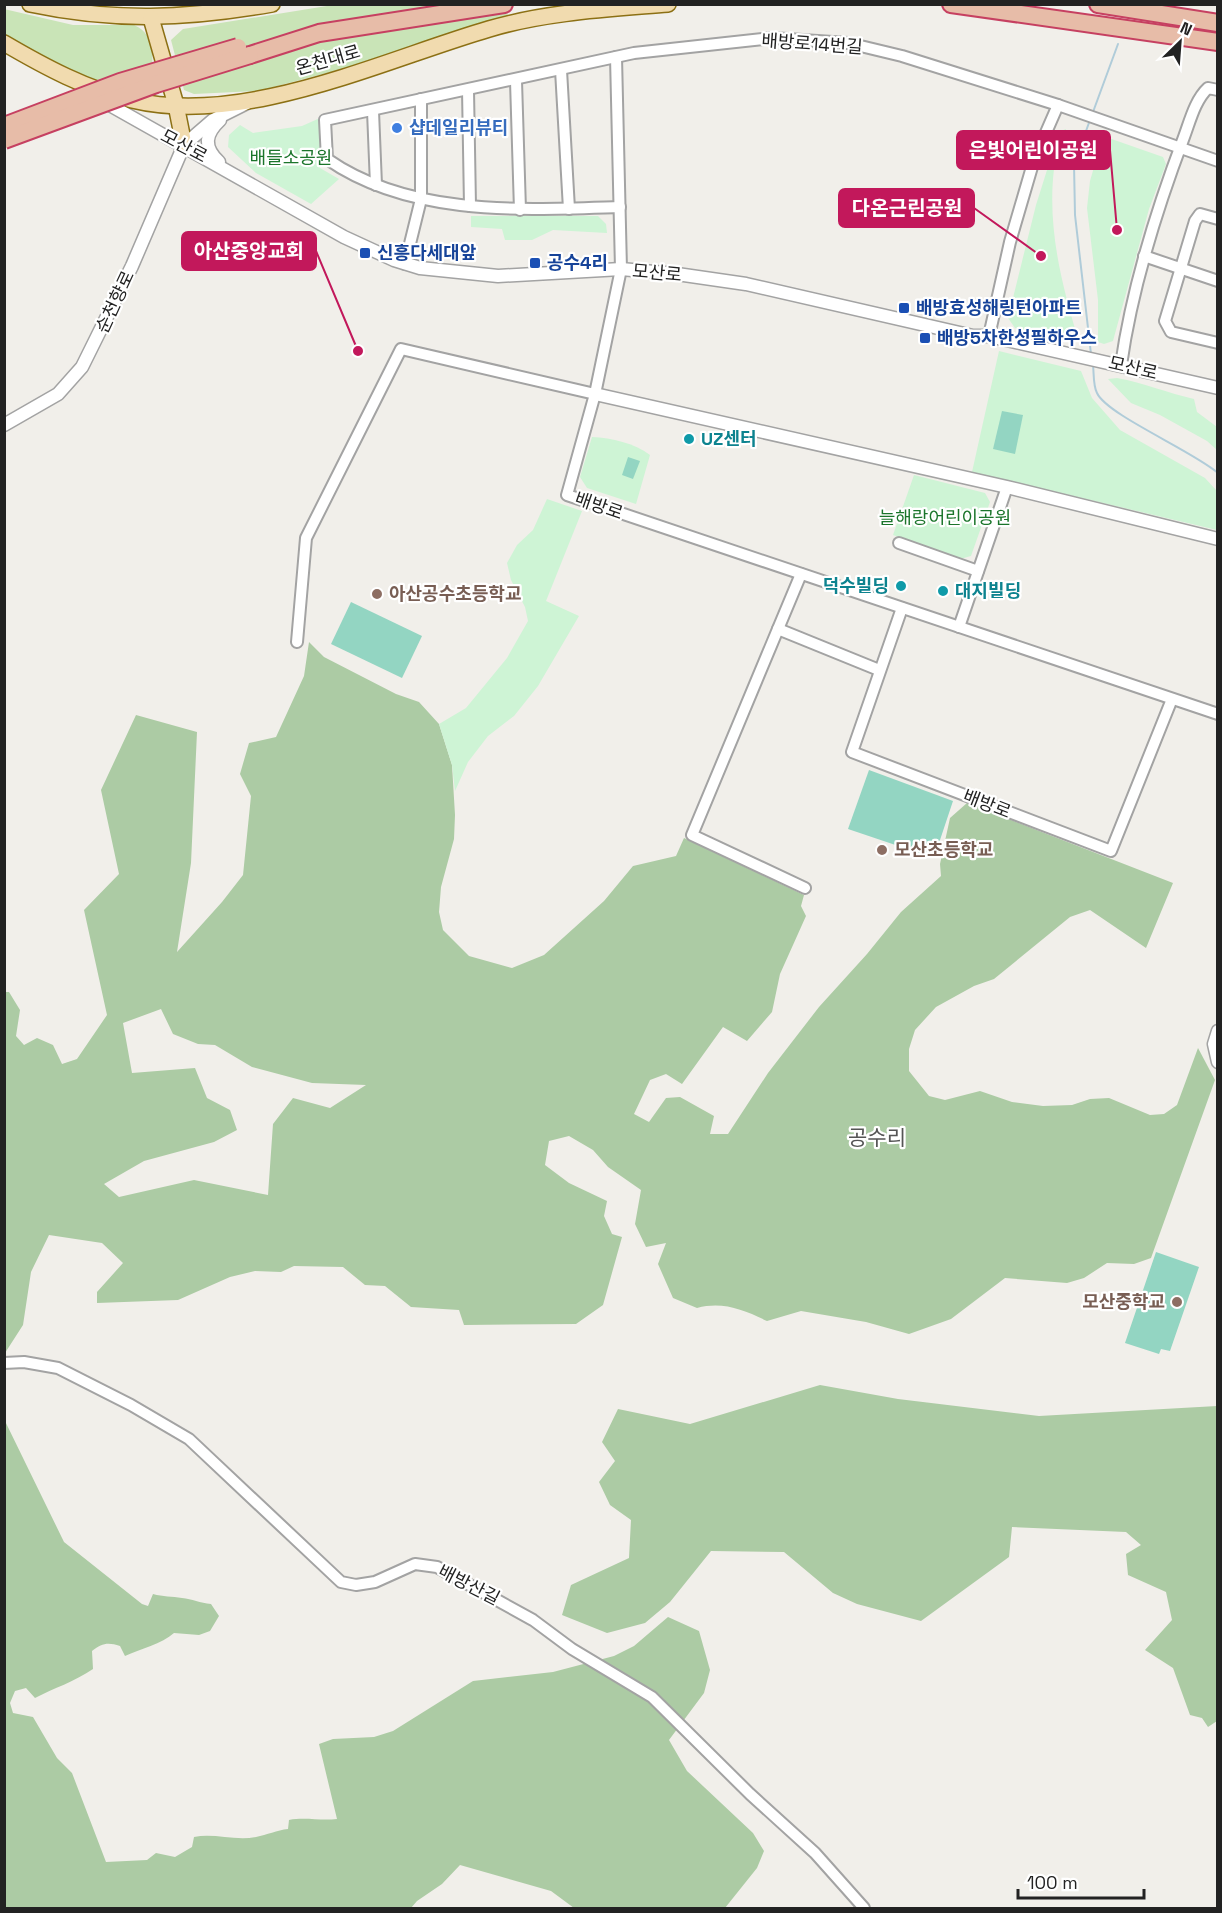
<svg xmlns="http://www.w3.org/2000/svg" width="1222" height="1913" font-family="'Space Grotesk','Noto Sans KR',sans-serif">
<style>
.grass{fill:#c9e4b7}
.forest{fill:#accba4;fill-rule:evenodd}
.park{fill:#cef4d5}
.pitch{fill:#93d5c2}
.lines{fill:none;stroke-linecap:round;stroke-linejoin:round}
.stream{stroke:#b0ccd9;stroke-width:2}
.minor-casing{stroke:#a3a3a3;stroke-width:14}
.tertiary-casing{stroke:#a3a3a3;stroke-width:15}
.primary-casing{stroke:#8c7014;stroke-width:18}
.trunk-casing{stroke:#c64061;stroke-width:20}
.minor{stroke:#fff;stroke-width:10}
.tertiary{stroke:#fff;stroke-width:12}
.primary{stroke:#f1dbaf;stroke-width:15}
.trunk{stroke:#e7bca8;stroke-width:16}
.trunk-bridge-casing{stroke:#c64061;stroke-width:20;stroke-linecap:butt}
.trunk-bridge{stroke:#e7bca8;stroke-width:16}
.shop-dot{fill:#3f7fe0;stroke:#fff;stroke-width:2}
.transit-dot{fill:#1a4fb4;stroke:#fff;stroke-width:2}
.culture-dot{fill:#0f9aa8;stroke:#fff;stroke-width:2}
.education-dot{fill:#8d6e63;stroke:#fff;stroke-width:2}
.labels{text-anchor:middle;stroke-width:4.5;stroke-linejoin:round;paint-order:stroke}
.street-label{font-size:18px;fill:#222;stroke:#fff}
.shop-label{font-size:18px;font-weight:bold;fill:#366cbe;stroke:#fff;text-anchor:start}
.park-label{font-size:18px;fill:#1b752b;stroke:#fff}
.transit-label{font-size:18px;font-weight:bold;fill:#164399;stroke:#fff;text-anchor:start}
.culture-label{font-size:18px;font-weight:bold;fill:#0d838f;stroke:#fff;text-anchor:start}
.education-label{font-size:18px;font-weight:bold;fill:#785e54;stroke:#fff;text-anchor:start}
.quarter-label{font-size:21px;fill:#555;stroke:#fff}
.leader{fill:none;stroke:#c2185b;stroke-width:2}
.callout-dot{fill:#c2185b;stroke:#fff;stroke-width:2}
.callout{fill:#c2185b;stroke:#c2185b;stroke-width:2}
.callout-label{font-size:20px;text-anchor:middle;font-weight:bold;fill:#fff}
</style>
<rect width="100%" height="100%" fill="#f1efea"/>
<g class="grass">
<path d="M333 5H506L508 17 413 45 369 62 258 91 194 94 184 90 171 40 183 29Z"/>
<path d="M4 9 73 25H134C159 36 152 63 150 85L133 95 67 72 5 37Z"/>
</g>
<g class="forest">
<path d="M309 642 324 657 396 694 419 702 439 724 452 765 455 815 454 839 441 887 439 912 443 930 469 956 512 968 544 955 604 901 633 866 676 856 684 838 804 895 801 906 806 916 780 974 772 1012 747 1041 723 1027 682 1084 666 1074 650 1080 634 1114 649 1122 666 1098 680 1097 714 1116 710 1134H728L768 1073 819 1007 867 954 901 912 941 876 940 864 950 818 967 803 1173 883 1146 948 1090 910 1070 917 994 979 974 986 936 1007 915 1030 909 1049V1071L929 1096 945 1100 980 1091 1012 1102 1043 1106 1072 1105 1090 1099 1109 1098 1150 1115 1164 1114 1177 1105 1198 1048 1215 1080 1151 1258 1134 1264 1107 1263 1084 1278 1067 1283 1005 1278 951 1319 909 1334 866 1322 801 1311 767 1321C744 1310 723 1301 697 1308L673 1298 658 1264 666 1243 646 1247 635 1224 641 1190 608 1167 593 1150 569 1136 549 1141 545 1165 569 1183 607 1201 604 1216 612 1234 622 1237 603 1305 576 1324 464 1325 459 1310 411 1307 385 1286 365 1285 343 1267 294 1266 281 1272 255 1271 230 1277 178 1300 97 1303V1292L123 1263 102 1243 49 1235 31 1272 23 1325 5 1353V992H9L20 1010 16 1036 24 1045 37 1038 53 1045 62 1064 77 1059 107 1015 84 910 119 874 101 790 136 715 197 732 191 863 177 952 222 902 243 875 251 796 240 774 249 743 276 737 304 676ZM161 1009 173 1034 198 1044 215 1045 252 1067 312 1083 366 1085 330 1108 293 1098 273 1124 268 1195 194 1180 119 1197 104 1184 144 1161 214 1142 237 1130 230 1110 207 1098 195 1068 132 1073 123 1023Z"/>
<path d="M820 1385 898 1399 1039 1416 1217 1406V1721L1208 1727 1202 1718 1190 1715 1173 1668 1145 1650 1172 1620 1166 1592 1128 1575 1126 1554 1141 1545 1126 1532 1012 1527 1009 1557 921 1621 857 1604 833 1593 784 1552 711 1551 670 1602 645 1623 607 1633 562 1615 571 1585 629 1558 631 1520 610 1505 599 1482 615 1461 602 1442 618 1409 690 1424Z"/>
<path d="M4 1419 64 1542 142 1604 148 1606 153 1594C163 1597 172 1596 182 1598 192 1599 200 1603 211 1604L219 1616 210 1631 199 1635 174 1633C162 1644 140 1649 125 1656L120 1646C108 1642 102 1643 92 1651L93 1669C74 1682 54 1688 35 1698L26 1688 15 1691 10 1703 13 1713 33 1717 57 1758 72 1773 106 1862 147 1860 156 1853 175 1857 192 1847 194 1837C214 1833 235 1841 256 1837 267 1835 277 1830 288 1829L289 1820C305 1817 321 1821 337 1819L319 1744 333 1739 374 1737 393 1731 473 1681 553 1672 614 1656 634 1646 668 1617 699 1631 710 1670 704 1693 669 1740 687 1771 753 1833 764 1851 757 1868 725 1908H574L551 1891 460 1865 442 1884 417 1901 411 1908H5Z"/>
</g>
<g class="park">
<path d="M320 118V168L339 179 311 204 256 173 228 147 229 135 240 125 253 133 302 126Z"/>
<path d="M1066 129C1062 142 1056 156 1054 169 1047 228 1062 286 1079 342L1015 328 1008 318 1036 205 1059 132Z"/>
<path d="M1103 136 1163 157 1166 164 1149 209 1113 341 1104 344 1098 342V300L1087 208 1090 181Z"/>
<path d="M471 216H598L606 224 607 233 553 230 532 240H505L502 229 471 227Z"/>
<path d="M999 351 1081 371 1092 398 1120 430 1205 478 1217 491V530L972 472Z"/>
<path d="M1117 378C1144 383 1168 393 1194 399L1197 412 1217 427V450L1207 441 1160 415 1131 403 1108 379Z"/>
<path d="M592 437C612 438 634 443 650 455L636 504 587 488 580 477Z"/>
<path d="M914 475 985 493 990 502 971 556 960 559 893 535Z"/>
<path d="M547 499 582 511 546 601 579 616 538 686 514 716 488 736 468 762 455 791 452 765 439 724 466 708 507 658 528 621 525 607 511 580 507 563 517 545 533 530Z"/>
</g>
<g class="pitch">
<path d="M1002 411 1023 415 1015 454 993 449Z"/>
<path d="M628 457 640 461 633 479 622 475Z"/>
<path d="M351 602 422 636 402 678 331 644Z"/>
<path d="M869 770 953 801 934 858 848 829Z"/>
<path d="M1156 1252 1199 1267 1170 1351 1161 1349 1159 1354 1125 1343Z"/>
</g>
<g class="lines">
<g class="stream">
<path d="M1093 112 1118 44"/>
<path d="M1090 120 1074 164 1075 215 1091 354"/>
<path d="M1093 365C1094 373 1093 386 1097 393 1107 415 1193 451 1218 473"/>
</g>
<g class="minor-casing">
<g id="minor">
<path d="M616 57 621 269 595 394 567 495 1218 714"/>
<path d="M561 70 569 209"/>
<path d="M516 81 520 210"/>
<path d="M468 90 470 206"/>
<path d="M373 111 376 185"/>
<path d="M620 207C523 210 410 217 327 159L325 120 634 53 772 38 848 43 902 56 1058 105 1218 161"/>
<path d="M1218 219 1200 214 1195 221 1165 321 1171 332 1218 343"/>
<path d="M1144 256 1218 281"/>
<path d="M405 264 421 199V99"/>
<path d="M989 336 1010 242 1034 160 1058 105"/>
<path d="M1121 365C1132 287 1156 211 1184 137 1190 121 1195 100 1208 88L1218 90"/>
<path d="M899 543 978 571"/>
<path d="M902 608 852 752 1111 851 1172 699"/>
<path d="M959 627 1007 487"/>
<path d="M778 629 801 574"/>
<path d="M297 642 306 538 401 349 595 394"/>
<path d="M805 888 692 835 778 629 879 670"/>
<path d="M4 1363 24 1362 58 1368 131 1405 189 1439 341 1582 356 1585 375 1582 415 1564 437 1567 533 1620 572 1649 652 1697 750 1794 815 1853 864 1908"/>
</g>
</g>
<g class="tertiary-casing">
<g id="tertiary">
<path d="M101 100 344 237 394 260 420 268 498 276 621 269 677 274 746 284 973 336H989L1218 388"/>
<path d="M219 162C203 147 205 134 220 120"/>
<path d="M595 394 1007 487 1218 539"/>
<path d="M4 425 58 394 82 367 132 266 184 145 213 120 247 103"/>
<path d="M1218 1031 1214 1044 1218 1062"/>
</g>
</g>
<g class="primary-casing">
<g id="primary">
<path d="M30 4C114 22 187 19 272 4"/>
<path d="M151 18 176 105 184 145"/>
<path d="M4 43C45 67 86 89 132 100 244 127 383 60 489 29 546 12 608 9 668 4"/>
</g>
</g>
<g class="trunk-casing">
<g id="trunk">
<path d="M951 4 1218 42"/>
<path d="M1098 4 1218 23"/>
<path d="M250 55 319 33 504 4"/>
</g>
</g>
<use href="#minor" class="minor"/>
<use href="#tertiary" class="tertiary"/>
<use href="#primary" class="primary"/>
<use href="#trunk" class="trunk"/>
<g class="trunk-bridge-casing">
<g id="trunk-bridge">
<path d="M4 126 120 82 238 47"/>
<path d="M4 140 156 84 250 55"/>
</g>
</g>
<use href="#trunk-bridge" class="trunk-bridge"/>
</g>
<circle class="shop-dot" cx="397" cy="128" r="6"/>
<g class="transit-dot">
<rect x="359" y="247" width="12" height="12" rx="3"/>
<rect x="529" y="257" width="12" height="12" rx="3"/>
<rect x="898" y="302" width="12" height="12" rx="3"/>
<rect x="919" y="332" width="12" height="12" rx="3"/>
</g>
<g class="culture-dot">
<circle cx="689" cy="439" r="6"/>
<circle cx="901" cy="586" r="6"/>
<circle cx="943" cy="591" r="6"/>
</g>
<g class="education-dot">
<circle cx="377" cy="594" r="6"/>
<circle cx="882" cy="850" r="6"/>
<circle cx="1177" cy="1302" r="6"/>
</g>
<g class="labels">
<g class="street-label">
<text transform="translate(812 44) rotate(4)" y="6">배방로14번길</text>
<text transform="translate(328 60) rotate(-16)" y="6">온천대로</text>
<text transform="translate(184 146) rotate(28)" y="6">모산로</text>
<text transform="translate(657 273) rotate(5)" y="6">모산로</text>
<text transform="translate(115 302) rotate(-65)" y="6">순천향로</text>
<text transform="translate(1133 368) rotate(13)" y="6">모산로</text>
<text transform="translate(599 506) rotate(19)" y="6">배방로</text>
<text transform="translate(987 804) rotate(21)" y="6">배방로</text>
<text transform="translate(469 1585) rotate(27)" y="6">배방산길</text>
</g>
<g class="shop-label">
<text x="409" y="134">샵데일리뷰티</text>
</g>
<g class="park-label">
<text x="291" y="164">배들소공원</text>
<text x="945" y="524">늘해랑어린이공원</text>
</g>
<g class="transit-label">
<text x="377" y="259">신흥다세대앞</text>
<text x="547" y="269">공수4리</text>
<text x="916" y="314">배방효성해링턴아파트</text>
<text x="937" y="344">배방5차한성필하우스</text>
</g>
<g class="culture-label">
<text x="701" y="445">UZ센터</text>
<text x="889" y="592" text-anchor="end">덕수빌딩</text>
<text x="955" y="597">대지빌딩</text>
</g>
<g class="education-label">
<text x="389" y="600">아산공수초등학교</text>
<text x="894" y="856">모산초등학교</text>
<text x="1165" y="1308" text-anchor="end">모산중학교</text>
</g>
<g class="quarter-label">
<text x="877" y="1145">공수리</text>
</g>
</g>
<path class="leader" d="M1117 230L1110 150M1041 256L974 208M358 351L316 251"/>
<g class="callout-dot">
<circle cx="1117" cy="230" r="6"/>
<circle cx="1041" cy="256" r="6"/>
<circle cx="358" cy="351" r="6"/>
</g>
<g class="callout">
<rect x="957" y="131" width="153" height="38" rx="6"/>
<rect x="839" y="189" width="135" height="38" rx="6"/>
<rect x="182" y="232" width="134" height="38" rx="6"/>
</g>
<g class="callout-label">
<text x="1033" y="157">은빛어린이공원</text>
<text x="907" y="215">다온근린공원</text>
<text x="249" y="258">아산중앙교회</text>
</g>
<rect width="1222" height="1913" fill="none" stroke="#222222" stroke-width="12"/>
<g transform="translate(1180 42) rotate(25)" stroke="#ffffff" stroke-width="4.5" paint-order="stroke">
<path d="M0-4.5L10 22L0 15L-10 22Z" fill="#222222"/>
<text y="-9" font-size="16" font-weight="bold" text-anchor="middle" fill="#222222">N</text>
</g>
<path d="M1018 1889v9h126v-9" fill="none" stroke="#222222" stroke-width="3"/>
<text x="1027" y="1889" font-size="18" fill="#222222" stroke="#ffffff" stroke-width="4.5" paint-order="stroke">100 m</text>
</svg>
